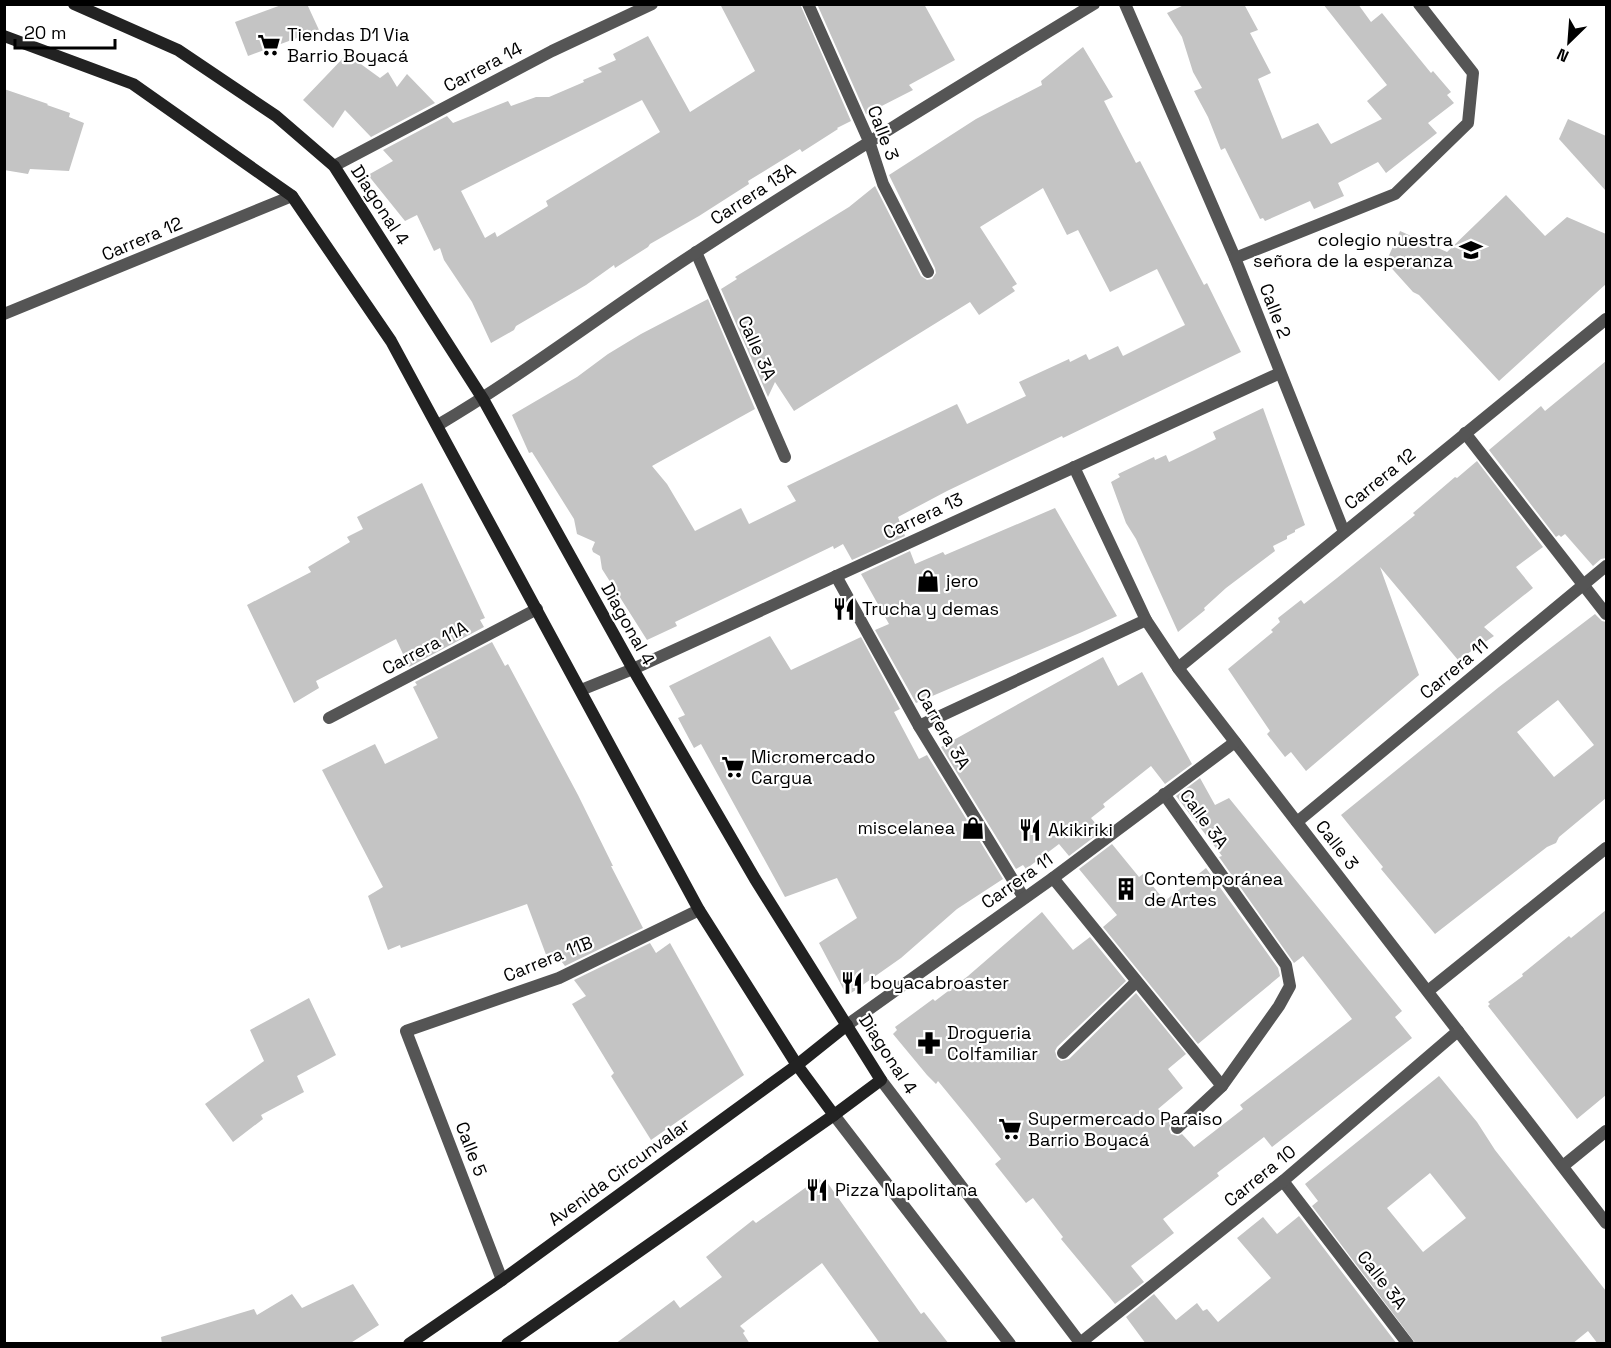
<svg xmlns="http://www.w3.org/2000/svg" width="1611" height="1348" font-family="'Space Grotesk',sans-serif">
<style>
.building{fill:#c4c4c4;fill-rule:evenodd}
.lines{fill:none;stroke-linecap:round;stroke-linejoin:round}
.minor{stroke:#555;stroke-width:12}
.tertiary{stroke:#555;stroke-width:12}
.secondary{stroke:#222;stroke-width:12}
.labels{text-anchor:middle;stroke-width:4.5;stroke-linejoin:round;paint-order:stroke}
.poi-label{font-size:18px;fill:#000;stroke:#fff;text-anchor:start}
.street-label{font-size:18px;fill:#000;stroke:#fff}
</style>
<rect width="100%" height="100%" fill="#fff"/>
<g class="building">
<path d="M284 4H307L319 30 248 56 235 22Z"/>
<path d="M720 4H800L851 121 837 128 838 129 802 152 800 149 748 181 749 184 699 216 650 244 648 247 615 268 614 265 586 285 516 326 514 330 491 343 472 302 444 260 440 248 434 251 417 215 405 221 368 175 393 161 383 150 447 116 453 123 508 101 511 106 536 97H549L584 82 583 80 602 72 598 68 616 60 613 54 648 36 690 112 755 71ZM642 100 660 132 546 201 548 206 497 237 495 232 485 238 461 191Z"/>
<path d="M817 4H924L955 60 909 85 913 90 866 114Z"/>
<path d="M1186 4H1244L1258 30 1250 33 1271 73 1258 79 1282 139 1318 123 1331 144 1382 119 1367 101 1387 85 1323 4H1358L1371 22 1382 13 1431 73 1433 71 1451 92 1447 95 1454 103 1428 123 1437 133 1386 173 1378 162 1338 183 1344 196 1314 209 1310 201 1265 221 1263 218 1260 219 1225 148 1221 150 1208 117 1194 91 1202 88 1193 72 1182 37 1167 13Z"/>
<path d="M1083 47 1113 97 1104 101 1136 163 1140 161 1204 285 1207 283 1241 352 1063 438 1062 436 947 491 898 517 905 536 852 560 843 544 834 549 833 546 675 622 677 626 647 640 602 569 600 556 593 552 592 549 595 542 577 534 574 519 532 452 529 453 512 415 577 377 608 354 641 334 708 299 755 409 652 466 667 484 695 531 741 508 749 524 796 501 787 486 957 404 967 424 1026 396 1019 382 1069 359 1070 362 1086 354 1089 360 1118 346 1123 356 1185 325 1157 269 1110 292 1078 230 1067 235 1043 188 980 227 1017 284 1012 287 1015 291 979 315 970 302 794 411 775 382 768 397 721 289 737 279 735 277 849 207 875 186 921 276 927 280 932 279 936 273 935 268 889 175 976 119 1042 85 1041 81Z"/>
<path d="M347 54 380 78 388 72 397 87 407 74 435 103 371 137 345 110 333 128 303 100Z"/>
<path d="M4 89 48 104 47 105 70 113 69 117 84 123 69 171 30 169 28 174 4 170Z"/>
<path d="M1568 119 1606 136V191L1559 139Z"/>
<path d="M1506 195 1545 236 1567 217 1606 234V284L1499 381 1419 295 1413 292 1386 262 1400 231 1447 252Z"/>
<path d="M1606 361V558L1601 559 1593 566 1565 534 1561 537 1559 535 1556 537 1489 450 1541 406 1545 411Z"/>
<path d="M1263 408 1305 525 1295 530V532L1287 536V539L1273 546 1275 551 1226 588 1204 608 1205 610 1178 632 1136 539 1126 523 1111 482 1120 477 1118 474 1154 457 1155 460 1166 455 1169 462 1194 450 1216 439 1213 432Z"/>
<path d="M1477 461 1543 547 1516 567 1533 588 1484 627 1494 636 1458 660 1380 567 1419 675 1306 771 1291 752 1285 757 1267 734 1270 731 1228 669 1273 632 1271 630 1280 622 1278 618 1301 600 1304 604 1337 578 1415 515 1413 513 1455 477 1457 478Z"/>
<path d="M422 483 485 618 480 620 484 627 409 667 396 639 316 681 319 688 294 703 247 605 311 572 308 567 350 542 347 537 363 529 357 517Z"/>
<path d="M1055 508 1117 616 1082 632 916 703 875 630 889 624 861 574 910 551 915 564 943 552 945 555Z"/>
<path d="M1595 614 1602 621 1606 622V798L1559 837 1556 843 1547 847 1435 934 1381 869 1383 867 1341 815 1499 687ZM1558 700 1594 745 1554 777 1517 732Z"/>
<path d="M770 636 791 670 861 637 900 709 894 712 919 759 927 755 1003 879 957 909 901 958 847 996 819 943 857 918 837 878 785 897 701 744 694 748 678 718 685 715 669 686Z"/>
<path d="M492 642 505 666 508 664 578 795 613 866H611L643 928 565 966 558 957 548 960 527 904 401 948 400 945 388 950 368 896 383 887 322 770 375 744 385 764 438 738 413 687 417 685 415 682Z"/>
<path d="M1103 657 1118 686 1142 672 1192 764 1165 784 1151 766 1103 804 1105 807 1091 818 1102 831 1069 856 1059 844 1026 869 1023 865 1016 869 941 747Z"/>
<path d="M1200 778 1215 805 1229 798 1402 1011 1395 1017 1412 1038 1272 1147 1264 1137 1217 1173 1219 1176 1163 1219 1174 1233 1131 1266 1144 1282 1115 1304 1061 1239 1063 1237 1033 1198 1026 1203 995 1164 1001 1159 970 1120 938 1081 936 1084 927 1075 893 1034 897 1030 895 1027 933 999 935 1001 968 976 1042 912 1073 950 1090 937 1126 981 1057 1047 1055 1051 1057 1058 1061 1061 1069 1059 1136 993 1186 1054 1168 1069 1183 1088 1158 1109 1171 1122 1169 1129 1171 1134 1178 1136 1182 1134 1194 1147 1243 1109 1240 1105 1352 1019 1303 956 1294 963 1219 857 1222 856 1176 796Z"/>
<path d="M1112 844 1139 877 1143 874 1165 901 1206 868 1278 968 1280 976 1198 1044 1103 927 1117 915 1079 869Z"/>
<path d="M1606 910V1095L1577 1119 1488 1006 1490 1004 1488 1002 1523 976 1522 974 1569 936 1571 938Z"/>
<path d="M650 943 656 953 670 943 744 1075 651 1140 611 1076 614 1073 572 1004 586 996 574 980Z"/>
<path d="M309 998 336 1055 297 1076 304 1092 261 1115 263 1119 233 1142 205 1104 264 1061 250 1030Z"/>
<path d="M1439 1076 1477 1122 1495 1150 1606 1291V1344H1598L1588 1331 1572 1344H1416L1312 1206 1318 1201 1305 1184ZM1430 1173 1466 1218 1423 1252 1387 1208Z"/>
<path d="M819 1178 821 1181 824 1178 921 1314 924 1312 949 1344H878L879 1342 822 1263 740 1326 745 1331 743 1333 750 1344H615L674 1300 680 1308 722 1277 706 1257 753 1220 756 1223Z"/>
<path d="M1299 1216 1397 1344H1146L1126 1317 1154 1294 1176 1320 1197 1303 1203 1311 1207 1309 1218 1322 1271 1278 1237 1238 1263 1217 1277 1234Z"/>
<path d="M353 1284 379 1325 349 1344H162L161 1337 254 1309 257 1315 292 1294 302 1308Z"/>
</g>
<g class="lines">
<g class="minor">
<path d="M808 4 869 141 883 184 928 272"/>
<path d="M1125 4 1235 258 1344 532"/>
<path d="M334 166 552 51 652 4"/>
<path d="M696 252 785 457"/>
<path d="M1235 258 1395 194 1468 123 1473 73 1419 4"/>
<path d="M4 314 292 196"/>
<path d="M438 425C528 372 610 308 698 251 828 166 961 85 1094 4"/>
<path d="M1465 433 1606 614"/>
<path d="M1074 467 1146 620 1178 668 1606 1223"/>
<path d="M836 576 919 726 1024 898"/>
<path d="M1178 668 1606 319"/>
<path d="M581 690 633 669 1280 373"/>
<path d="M329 718 537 609"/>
<path d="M919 726 1146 620"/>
<path d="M1164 794 1286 965 1290 986 1279 1006 1222 1086 1177 1128"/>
<path d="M1297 822 1606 566"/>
<path d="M1053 878 1222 1086"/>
<path d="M1428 991 1606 848"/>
<path d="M847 1025 1053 878 1235 742"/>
<path d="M1063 1053 1136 982"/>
<path d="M1563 1166 1606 1131"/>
<path d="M1283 1181 1408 1344"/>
<path d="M502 1280 406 1031 559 978 699 910"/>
<path d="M1079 1344 1283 1181 1458 1031"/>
</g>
<g class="tertiary">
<path d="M881 1080 1081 1344"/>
<path d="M834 1115 1010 1344"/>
</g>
<g class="secondary">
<path d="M74 4 178 50 276 116 334 166 483 399 633 669 755 879 881 1080 834 1115 507 1344"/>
<path d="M4 36 133 84 292 196 391 341 699 910 797 1065 834 1115"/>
<path d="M409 1344 502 1280 797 1065 847 1025"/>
</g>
</g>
<defs>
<g id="supermarket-bare" transform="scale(1.8)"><path d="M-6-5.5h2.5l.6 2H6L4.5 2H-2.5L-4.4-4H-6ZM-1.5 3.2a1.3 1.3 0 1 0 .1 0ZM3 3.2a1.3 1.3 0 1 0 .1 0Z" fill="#000" stroke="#fff" stroke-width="2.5" paint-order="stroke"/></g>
<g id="school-bare" transform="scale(1.8)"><path d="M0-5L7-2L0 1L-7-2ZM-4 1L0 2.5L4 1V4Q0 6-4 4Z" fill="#000" stroke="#fff" stroke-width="2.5" paint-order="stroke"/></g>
<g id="shop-bare" transform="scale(1.8)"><path d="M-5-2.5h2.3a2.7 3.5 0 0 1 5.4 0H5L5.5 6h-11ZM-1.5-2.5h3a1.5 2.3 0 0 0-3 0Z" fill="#000" stroke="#fff" stroke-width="2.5" paint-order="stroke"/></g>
<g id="restaurant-bare" transform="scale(1.8)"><path d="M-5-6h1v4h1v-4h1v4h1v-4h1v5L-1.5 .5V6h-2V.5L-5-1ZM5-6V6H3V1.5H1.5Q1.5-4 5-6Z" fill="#000" stroke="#fff" stroke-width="2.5" paint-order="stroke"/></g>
<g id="building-bare" transform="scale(1.8)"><path d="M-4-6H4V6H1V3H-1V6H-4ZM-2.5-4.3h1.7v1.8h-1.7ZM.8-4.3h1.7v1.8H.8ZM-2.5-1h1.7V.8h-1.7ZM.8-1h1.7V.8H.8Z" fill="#000" stroke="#fff" stroke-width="2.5" paint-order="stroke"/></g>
<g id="pharmacy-bare" transform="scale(1.8)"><path d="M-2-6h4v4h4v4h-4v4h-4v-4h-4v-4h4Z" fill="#000" stroke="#fff" stroke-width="2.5" paint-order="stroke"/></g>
</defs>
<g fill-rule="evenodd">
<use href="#supermarket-bare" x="269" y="45"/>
<use href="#school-bare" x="1471" y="250"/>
<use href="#shop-bare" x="928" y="581"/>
<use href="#restaurant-bare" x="844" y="609"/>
<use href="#supermarket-bare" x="733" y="767"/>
<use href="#shop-bare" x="973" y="828"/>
<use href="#restaurant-bare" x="1030" y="830"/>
<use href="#building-bare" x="1126" y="889"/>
<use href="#restaurant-bare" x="852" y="983"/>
<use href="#pharmacy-bare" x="929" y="1043"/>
<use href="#supermarket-bare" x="1010" y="1129"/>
<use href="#restaurant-bare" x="817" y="1190"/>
</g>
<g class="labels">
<g class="poi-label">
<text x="287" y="41">Tiendas D1 Via<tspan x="287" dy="21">Barrio Boyacá</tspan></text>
<text x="1453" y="246" text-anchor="end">colegio nuestra<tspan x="1453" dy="21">señora de la esperanza</tspan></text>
<text x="946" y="587">jero</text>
<text x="862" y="615">Trucha y demas</text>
<text x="751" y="763">Micromercado<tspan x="751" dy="21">Cargua</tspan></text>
<text x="955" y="834" text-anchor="end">miscelanea</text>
<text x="1048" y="836">Akikiriki</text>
<text x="1144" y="885">Contemporánea<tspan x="1144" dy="21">de Artes</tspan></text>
<text x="870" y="989">boyacabroaster</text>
<text x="947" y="1039">Drogueria<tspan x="947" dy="21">Colfamiliar</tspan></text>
<text x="1028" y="1125">Supermercado Paraiso<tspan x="1028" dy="21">Barrio Boyacá</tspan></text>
<text x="835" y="1196">Pizza Napolitana</text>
</g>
<g class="street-label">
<text transform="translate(483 67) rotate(-28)" y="6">Carrera 14</text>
<text transform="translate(883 133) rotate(69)" y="6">Calle 3</text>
<text transform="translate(753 194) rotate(-33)" y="6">Carrera 13A</text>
<text transform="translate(380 205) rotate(57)" y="6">Diagonal 4</text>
<text transform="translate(142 239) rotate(-23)" y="6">Carrera 12</text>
<text transform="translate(1275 311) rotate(69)" y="6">Calle 2</text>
<text transform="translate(757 348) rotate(66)" y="6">Calle 3A</text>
<text transform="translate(1380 479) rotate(-39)" y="6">Carrera 12</text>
<text transform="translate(923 516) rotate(-25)" y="6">Carrera 13</text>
<text transform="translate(628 624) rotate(61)" y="6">Diagonal 4</text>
<text transform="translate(425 648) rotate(-28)" y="6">Carrera 11A</text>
<text transform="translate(1454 669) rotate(-40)" y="6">Carrera 11</text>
<text transform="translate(943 729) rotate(60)" y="6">Carrera 3A</text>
<text transform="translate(1204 819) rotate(54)" y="6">Calle 3A</text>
<text transform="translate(1337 845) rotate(52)" y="6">Calle 3</text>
<text transform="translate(1017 881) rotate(-35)" y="6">Carrera 11</text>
<text transform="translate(548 959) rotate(-22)" y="6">Carrera 11B</text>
<text transform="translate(888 1054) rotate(57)" y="6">Diagonal 4</text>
<text transform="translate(471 1149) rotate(69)" y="6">Calle 5</text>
<text transform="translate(619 1172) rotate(-36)" y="6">Avenida Circunvalar</text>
<text transform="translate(1260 1176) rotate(-39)" y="6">Carrera 10</text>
<text transform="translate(1382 1280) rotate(52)" y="6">Calle 3A</text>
</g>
</g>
<rect width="1611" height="1348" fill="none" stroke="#000000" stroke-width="12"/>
<g transform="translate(1569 42) rotate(205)" stroke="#ffffff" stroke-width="4.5" paint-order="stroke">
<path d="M0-4.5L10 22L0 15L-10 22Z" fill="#000000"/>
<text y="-9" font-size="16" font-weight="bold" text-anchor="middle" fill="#000000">N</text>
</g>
<path d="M15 39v9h100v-9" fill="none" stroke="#000000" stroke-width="3"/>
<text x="24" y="39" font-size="18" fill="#000000" stroke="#ffffff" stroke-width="4.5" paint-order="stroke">20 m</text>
</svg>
